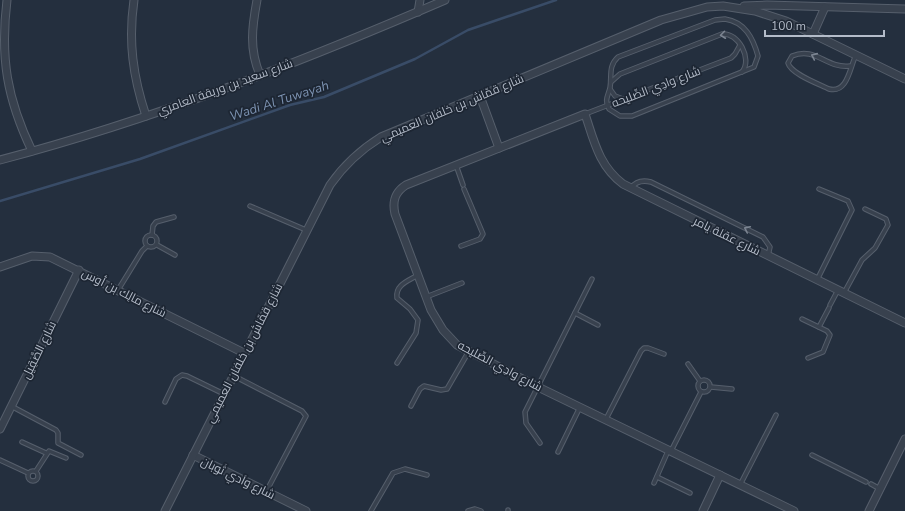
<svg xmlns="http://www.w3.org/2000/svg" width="905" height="511" font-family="'Nunito Sans',Cairo,sans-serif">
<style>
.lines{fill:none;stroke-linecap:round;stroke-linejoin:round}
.stream{stroke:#394c67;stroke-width:2.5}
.service-casing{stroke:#565f6c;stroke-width:5.5}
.minor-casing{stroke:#565f6c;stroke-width:9}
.service{stroke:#38414e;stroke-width:3.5}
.minor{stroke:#38414e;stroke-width:7}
.oneway{stroke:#7c8592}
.labels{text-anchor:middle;stroke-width:3.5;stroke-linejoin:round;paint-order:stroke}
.street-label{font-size:12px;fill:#b4bcc9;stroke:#1d2633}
.water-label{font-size:13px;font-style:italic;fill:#7c92b1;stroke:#1d2633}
</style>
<rect width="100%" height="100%" fill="#242f3e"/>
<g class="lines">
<path class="stream" d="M0 201 140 159 290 105 324 97 415 59 468 30 556 0"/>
<g class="service-casing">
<g id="service">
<path d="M725 19C745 22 753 38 758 56L754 67 632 116H620L609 109C604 100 608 96 610 88 612 76 608 66 618 57L715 20Z"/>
<path d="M850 66C826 69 816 46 792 56L788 63C791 74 819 84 829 89 848 94 850 66 856 55"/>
<path d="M611 82 620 74 722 34C738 32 753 59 742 72"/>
<path d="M610 89 615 96 623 99"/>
<path d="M585 114 731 58 735 54 740 45"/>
<path d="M456 165 463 185"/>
<path d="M631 188C636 181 643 180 651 182L763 237 770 247 768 256"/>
<path d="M250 206 306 230"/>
<circle cx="151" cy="241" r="6"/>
<path d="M152 235 153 226 156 222 174 217"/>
<path d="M157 245 175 255"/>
<path d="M461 246 480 239 483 234 464 189"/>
<path d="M817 280 852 210 848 201 819 189"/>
<path d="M118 290 142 251 147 246"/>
<path d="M844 293 862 260 875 248 888 225 886 219 865 209"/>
<path d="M426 297 462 283"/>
<path d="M830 305 838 290"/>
<path d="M575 313 598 325"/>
<path d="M802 319 827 331 830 335 823 352 808 358"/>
<path d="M819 327 829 308"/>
<path d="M397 363 416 333 418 320 410 309 397 298C395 285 408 281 418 275"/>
<path d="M688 364 700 381"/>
<path d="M234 376 302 411 306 416 266 492"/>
<circle cx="704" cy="386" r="6"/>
<path d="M711 387 732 389"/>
<path d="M165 402 176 379 182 375 187 376 224 394"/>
<path d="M11 406 56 430 58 433V443L81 455"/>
<path d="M411 406 420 389 424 386 441 390 447 389 469 351"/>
<path d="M606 419 641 351 644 348H648L664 354"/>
<path d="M22 442 46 453"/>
<path d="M540 443 526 423 525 412 592 279"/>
<path d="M671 451 701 392"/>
<path d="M558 452 580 407"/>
<path d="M812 455 866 482"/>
<path d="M0 460 28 473"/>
<circle cx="33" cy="476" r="5"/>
<path d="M36 471 49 451 66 458"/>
<path d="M657 477 690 493"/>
<path d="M654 483 668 451"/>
<path d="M871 484 880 489"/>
<path d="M740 485 776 415"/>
<path d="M371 511 393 473 405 469 427 475"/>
<path d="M468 511 475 509 481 511"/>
<path d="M508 511V510"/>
</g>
</g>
<g class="minor-casing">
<g id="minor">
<path d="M7 0C0 58 7 99 32 151"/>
<path d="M134 0C128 41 133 77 146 116"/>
<path d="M257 0C252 27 249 49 260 75"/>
<path d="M744 6 767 5 905 9"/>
<path d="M418 12 420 0"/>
<path d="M813 34 825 7"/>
<path d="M480 96 499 148"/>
<path d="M0 160C152 120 301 62 445 0"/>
<path d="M0 267 32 256 50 257 244 353"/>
<path d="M0 429 79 270"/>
<path d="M193 455 306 511"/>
<path d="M165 511 330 185C344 165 360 150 381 137L661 20 707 7 723 6 755 11 786 21 905 79"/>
<path d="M703 511 720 475"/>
<path d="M794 511 538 387 457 345 443 330 431 310 395 214C392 201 395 192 406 185L585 114C594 141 599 166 623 184L905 323"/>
<path d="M869 511 905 439"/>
</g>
</g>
<use href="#service" class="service"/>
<use href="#minor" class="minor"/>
</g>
<defs><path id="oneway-chevron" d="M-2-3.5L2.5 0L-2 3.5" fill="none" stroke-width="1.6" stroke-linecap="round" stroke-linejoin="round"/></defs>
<g class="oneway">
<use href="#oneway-chevron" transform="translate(723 35) rotate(173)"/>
<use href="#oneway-chevron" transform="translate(814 56) rotate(-156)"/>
<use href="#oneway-chevron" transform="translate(747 229) rotate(-154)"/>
</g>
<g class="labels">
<g class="street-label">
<text transform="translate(225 87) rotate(-20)" y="4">شارع سعيد بن وريقة العامري</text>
<text transform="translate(656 87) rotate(-21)" y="4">شارع وادِي الصِّليحه</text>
<text transform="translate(452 108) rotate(-23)" y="4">شارع قمّاش بن خلفان العميمي</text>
<text transform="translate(727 236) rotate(26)" y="4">شارع عقلة يامر</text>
<text transform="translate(124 293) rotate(27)" y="4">شارع مالِك بن أوس</text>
<text transform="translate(39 350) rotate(-64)" y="4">شارع الصَّقِيل</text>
<text transform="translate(244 353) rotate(-63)" y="4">شارع قمّاش بن خلفان العميمي</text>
<text transform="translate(500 366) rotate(28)" y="4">شارع وادِي الصِّليحه</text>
<text transform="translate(238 478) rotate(26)" y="4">شارع واَدي ثَوبان</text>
</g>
<g class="water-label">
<text transform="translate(279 100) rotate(-18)" y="5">Wadi Al Tuwayah</text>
</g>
</g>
<path d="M765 30v6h119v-6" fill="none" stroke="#b4bcc9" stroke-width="2"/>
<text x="771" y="30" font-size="12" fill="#b4bcc9" stroke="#1d2633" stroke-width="3" paint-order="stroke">100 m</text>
</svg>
